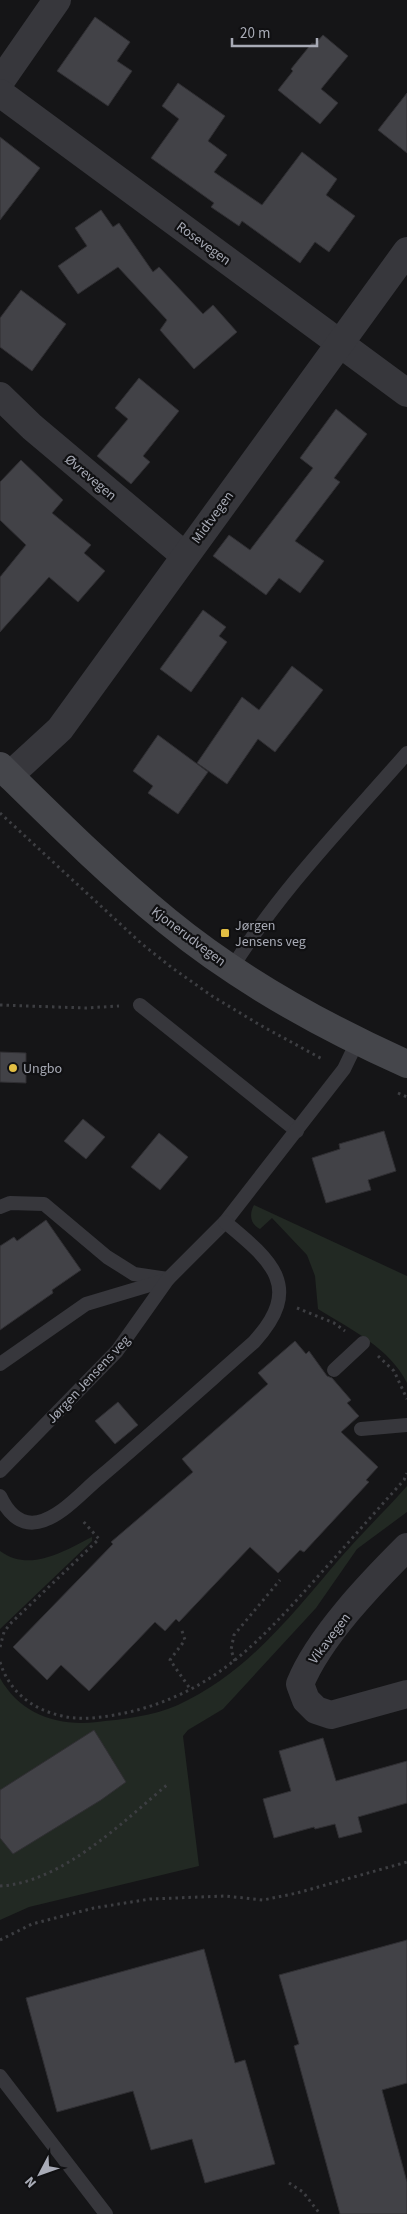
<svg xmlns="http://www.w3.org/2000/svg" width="407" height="2214" font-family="'Source Sans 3',sans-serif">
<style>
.green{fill:#222923}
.building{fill:#424247;stroke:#302f33}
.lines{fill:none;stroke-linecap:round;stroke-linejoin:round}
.path{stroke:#3d3e42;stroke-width:3;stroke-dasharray:2.5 4;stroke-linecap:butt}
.service{stroke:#37373c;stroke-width:14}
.minor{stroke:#37373c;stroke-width:28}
.secondary{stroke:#45464b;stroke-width:28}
.poi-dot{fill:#e2be43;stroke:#101012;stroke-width:2}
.labels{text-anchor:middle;stroke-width:4.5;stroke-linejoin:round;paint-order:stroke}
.street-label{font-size:14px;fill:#a8abb6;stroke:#101012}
.poi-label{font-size:14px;fill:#a8abb6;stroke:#101012;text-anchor:start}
</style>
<rect width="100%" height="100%" fill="#151517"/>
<g class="green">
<path d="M254 1205 407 1276V1383C390 1348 350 1329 318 1309L315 1276 307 1255 272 1218 260 1229C250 1224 249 1214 254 1205Z"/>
<path d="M407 1486V1512L357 1549 316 1608 223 1709 188 1730 183 1736 199 1866 29 1907 0 1920V1678C20 1714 58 1727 97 1722 124 1719 153 1716 178 1705 248 1673 293 1613 342 1556 363 1532 386 1510 407 1486Z"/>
<path d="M92 1537V1541L0 1629V1551C30 1573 64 1551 92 1537Z"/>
</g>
<g class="building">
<path d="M95 17 130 42 117 61 132 71 108 106 57 71Z"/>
<path d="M323 35 348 56 321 89 338 103 320 124 278 90 293 71 291 69 312 43 315 44Z"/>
<path d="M178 83 225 116 208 141 227 155 214 172 262 205 302 152 337 179 326 195 355 216 329 252 315 242 300 263 242 221 239 226 211 207 214 203 151 158 179 119 162 106Z"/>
<path d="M407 93V153L378 130Z"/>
<path d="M0 137 40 168 0 220Z"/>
<path d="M101 210 113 227 119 223 153 272 159 267 203 314 213 305 237 332 194 369 160 330 167 320 118 267 78 294 58 266 87 246 75 228Z"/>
<path d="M21 290 66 324 32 371 0 347V318Z"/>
<path d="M139 378 179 411 143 456 150 462 131 484 97 456 128 419 115 408Z"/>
<path d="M336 409 367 434 334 478 340 482 295 541 324 561 300 593 279 578 266 595 213 556 229 535 250 550 313 468 300 458Z"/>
<path d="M21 460 63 500 52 513 91 545 84 553 105 571 78 602 49 577 0 632V577L26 545 0 520V482Z"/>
<path d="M203 610 226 627 219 636 227 642 191 692 160 669Z"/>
<path d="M292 666 323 690 275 752 258 739 227 784 197 763 242 697 259 710Z"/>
<path d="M158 735 208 772 178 814 148 793 153 786 133 771Z"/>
<path d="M0 1052 26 1053V1083L0 1082Z"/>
<path d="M83 1119 105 1137 86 1159 64 1141Z"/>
<path d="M384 1131 396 1171 368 1180 371 1190 326 1203 312 1158 340 1149 339 1144Z"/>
<path d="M159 1133 188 1157 160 1190 131 1167Z"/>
<path d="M46 1220 81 1270 52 1290 53 1293 0 1330V1246L14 1237 17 1241Z"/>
<path d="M295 1341 306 1354 309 1351 327 1376 332 1378 351 1400 347 1403 359 1416 341 1432 378 1467 366 1480 369 1482 304 1552 300 1550 278 1573 250 1547 179 1622 176 1619 165 1631 155 1622 89 1691 61 1665 47 1680 13 1647 113 1544 111 1542 193 1472 182 1459 268 1384 258 1373Z"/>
<path d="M118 1402 138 1425 115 1444 95 1421Z"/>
<path d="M94 1730 126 1782 101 1800 13 1854 0 1838V1790Z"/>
<path d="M323 1738 336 1781 407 1761V1803L358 1817 362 1832 339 1838 335 1824 315 1829 314 1827 274 1838 263 1799 291 1791 279 1751Z"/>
<path d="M407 1940V2083L382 2090 407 2182V2214H340L294 2046 299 2044 279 1975Z"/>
<path d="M204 1949 235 2063 245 2060 275 2164 205 2183 192 2139 151 2150 133 2091 57 2112 26 1998Z"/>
</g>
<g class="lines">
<g class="path">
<path d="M0 813 142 944 171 967 212 996 260 1025 324 1060"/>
<path d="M0 1005 85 1008 119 1006"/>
<path d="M398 1093 407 1097"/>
<path d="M297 1308 334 1323 345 1331"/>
<path d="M378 1356 394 1371 407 1399"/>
<path d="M182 1631 185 1640 170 1660 191 1690"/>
<path d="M0 1647 4 1632 10 1624 99 1539 82 1520"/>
<path d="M235 1661 231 1650 234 1635 280 1580"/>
<path d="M0 1662C9 1691 31 1709 62 1716 82 1721 105 1717 125 1713 215 1693 262 1639 321 1573 349 1542 376 1511 404 1480L407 1473"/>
<path d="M0 1886C61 1883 123 1822 168 1784"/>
<path d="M0 1940 32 1924 94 1908 150 1899 225 1896 263 1900 297 1893 407 1862"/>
<path d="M289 2183 303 2192 320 2214"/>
</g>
<g class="service">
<path d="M232 968C280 890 347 822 407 753"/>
<path d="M140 1005 297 1131"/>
<path d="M0 1207 10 1203 44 1204 107 1257 134 1274 168 1279"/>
<path d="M0 1364 86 1304 163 1281"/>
<path d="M334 1370 363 1343"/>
<path d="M361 1429 407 1425"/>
<path d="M0 1471 117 1351 168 1279 225 1222 344 1069 357 1042"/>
<path d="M0 1496C7 1511 19 1526 38 1522 61 1517 82 1492 99 1478 152 1433 203 1387 254 1342 304 1287 272 1261 225 1222"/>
<path d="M0 2076 106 2214"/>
</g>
<g class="minor">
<path d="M0 82 57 0"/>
<path d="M0 93 407 393"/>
<path d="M0 396 32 427 184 555"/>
<path d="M10 775 60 729 407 251"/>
<path d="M407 1547C371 1583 319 1637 300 1684L306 1700 316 1710 331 1715 407 1694"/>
</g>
<path class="secondary" d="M0 766C54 819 108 873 167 921 239 980 322 1026 407 1064"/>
</g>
<g class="poi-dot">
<rect x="220" y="928" width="10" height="10" rx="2.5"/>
<circle cx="13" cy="1068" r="5"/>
</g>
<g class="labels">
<g class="street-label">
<text transform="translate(204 243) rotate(36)" y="5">Rosevegen</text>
<text transform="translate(91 477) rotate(40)" y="5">Øvrevegen</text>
<text transform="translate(212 517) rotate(-54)" y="5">Midtvegen</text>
<text transform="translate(189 936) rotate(37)" y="5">Kjonerudvegen</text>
<text transform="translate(88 1379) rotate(-47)" y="5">Jørgen Jensens veg</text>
<text transform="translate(329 1638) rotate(-53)" y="5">Vikavegen</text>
</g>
<g class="poi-label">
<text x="235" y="930">Jørgen<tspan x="235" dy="16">Jensens veg</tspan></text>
<text x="23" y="1073">Ungbo</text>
</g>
</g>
<g transform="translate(40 2174) rotate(229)" stroke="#101012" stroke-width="4" paint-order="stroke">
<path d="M0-4L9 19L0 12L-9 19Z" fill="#a8abb6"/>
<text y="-8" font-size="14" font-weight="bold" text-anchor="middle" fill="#a8abb6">N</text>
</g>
<path d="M232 38v8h85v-8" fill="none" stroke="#a8abb6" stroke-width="2.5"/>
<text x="240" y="38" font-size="15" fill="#a8abb6" stroke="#101012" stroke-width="4" paint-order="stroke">20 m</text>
</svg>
